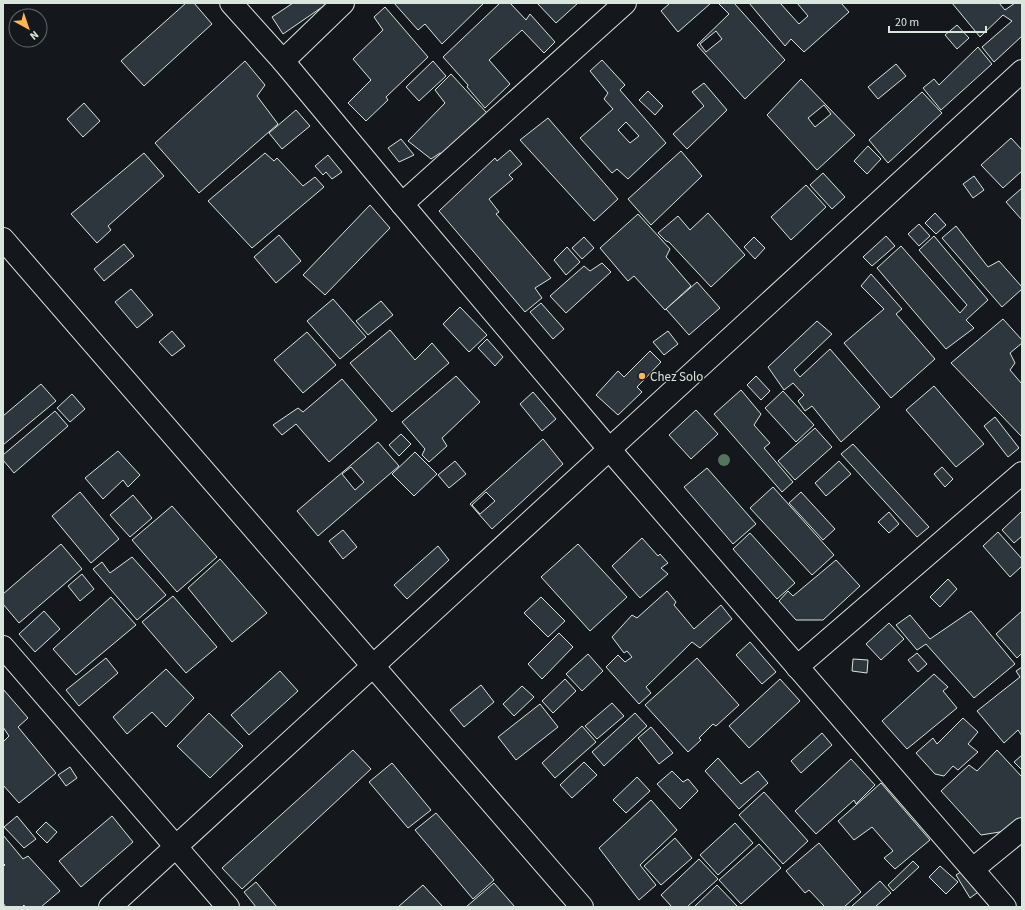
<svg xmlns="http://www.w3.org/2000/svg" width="1025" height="910" font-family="'Source Sans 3',sans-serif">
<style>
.building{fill:#2c363c;stroke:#d8e6dc;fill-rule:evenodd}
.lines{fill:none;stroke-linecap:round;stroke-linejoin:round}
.minor-casing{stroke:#d8e6dc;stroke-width:24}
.minor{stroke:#14181c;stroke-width:22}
.tree{fill:#55745f}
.poi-dot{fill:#ffb74d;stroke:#14181c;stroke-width:1.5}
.labels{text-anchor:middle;stroke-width:3;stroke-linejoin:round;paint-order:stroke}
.poi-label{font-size:13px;fill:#d8e6dc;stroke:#14181c;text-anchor:start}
</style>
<rect width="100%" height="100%" fill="#14181c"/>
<g class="building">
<path d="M186 3H194L212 24 144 86 121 61Z"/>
<path d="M293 3H328L283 34 272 17Z"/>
<path d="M394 3H484L442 44 425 24 418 30Z"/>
<path d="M500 3H510L526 20 530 14 555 42 544 53 522 30 489 60 510 84 485 108 467 87 468 85 443 57Z"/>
<path d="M537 3H578L556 23Z"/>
<path d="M670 3H711L678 32 661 11Z"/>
<path d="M718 3H734L785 60 745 99 697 45 729 14ZM716 31 722 39 706 52 700 44Z"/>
<path d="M749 3H780L799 24 808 16 797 3H841L849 12 804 52 791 39 785 46Z"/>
<path d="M952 3H999L1005 10 1015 3H1022V36L994 62 982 47 1012 21 1003 15 980 37Z"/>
<path d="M385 7 428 57 386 97 388 100 366 121 348 103 371 80 353 59 383 30 374 17Z"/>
<path d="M957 25 969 38 957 49 945 35Z"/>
<path d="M978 47 992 64 941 110 923 88 934 79 939 85Z"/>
<path d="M602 60 625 85 620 90 666 143 628 179 617 169 612 173 580 138 613 109 604 99 608 93 590 71ZM626 122 639 136 630 143 618 130Z"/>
<path d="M245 61 265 85 257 96 278 124 199 193 155 143Z"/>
<path d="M433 61 446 76 419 101 406 87Z"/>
<path d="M896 64 906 76 878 99 868 87Z"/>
<path d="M451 74 487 113 442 154 440 153 431 159 408 141 445 103 435 90Z"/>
<path d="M801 79 855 135 817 170 767 115ZM824 105 831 114 815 127 808 118Z"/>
<path d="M704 83 727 110 687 149 673 134 704 106 692 92Z"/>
<path d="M648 91 663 106 655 115 639 100Z"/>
<path d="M922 92 942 113 888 163 869 140Z"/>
<path d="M84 103 100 121 83 137 67 119Z"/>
<path d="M296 110 310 126 282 149 269 133Z"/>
<path d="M548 118 618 199 594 221 520 140Z"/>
<path d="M1011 138 1022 150V171L1003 188 981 165Z"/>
<path d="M401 139 414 155 399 162 388 148Z"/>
<path d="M868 146 881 159 867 174 854 161Z"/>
<path d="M510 150 522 164 509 175 513 179 489 199 499 212 496 214 551 278 535 288 542 298 525 312 439 211 495 158 497 161Z"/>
<path d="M681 151 702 176 651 225 628 199Z"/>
<path d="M144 153 164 176 108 226 111 230 97 243 71 214Z"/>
<path d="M265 153 274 161 277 158 303 186 315 177 324 187 252 248 208 201Z"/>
<path d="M328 155 342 172 332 179 326 172 323 175 315 166Z"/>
<path d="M823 173 845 197 832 209 810 185Z"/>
<path d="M974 176 984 190 973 198 963 184Z"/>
<path d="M806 185 826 207 791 240 771 217Z"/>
<path d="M1022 188V220L1006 202Z"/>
<path d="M370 205 390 228 325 295 303 275Z"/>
<path d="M708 213 745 255 711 287 669 242 666 241 658 233 678 216 690 230Z"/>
<path d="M935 213 946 225 936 234 925 223Z"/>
<path d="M638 214 670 249 666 257 691 286 665 310 634 276 628 281 600 248Z"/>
<path d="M919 224 930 236 919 246 908 234Z"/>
<path d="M956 226 988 267 999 261 1022 287V289L1002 307 942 238Z"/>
<path d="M279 235 301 261 276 283 254 257Z"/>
<path d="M886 236 895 246 872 266 863 257Z"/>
<path d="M934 236 988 300 966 320 974 328 946 349 877 268 901 246 960 313 967 305 919 250Z"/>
<path d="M584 237 594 248 582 259 572 248Z"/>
<path d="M754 237 765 248 755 259 744 247Z"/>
<path d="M124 244 134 256 104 281 94 269Z"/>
<path d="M567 247 580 262 566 275 554 260Z"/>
<path d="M602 263 611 272 566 313 550 296 584 266 590 271Z"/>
<path d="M871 274 902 309 896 314 935 359 891 398 844 343 884 309 861 286Z"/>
<path d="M697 282 720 308 689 335 666 309Z"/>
<path d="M131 289 153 315 137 328 115 302Z"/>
<path d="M333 299 366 337 340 359 307 321Z"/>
<path d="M381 301 393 315 368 335 356 321Z"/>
<path d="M541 303 564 329 553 339 530 312Z"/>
<path d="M460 307 487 335 469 352 443 324Z"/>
<path d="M1003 319 1022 340V343L1010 353 1015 363 1010 370 1022 384V437L951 363Z"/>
<path d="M817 321 832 334 794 370 800 377 830 349 880 407 841 442 812 406 805 411 798 401 804 395 793 383 784 390 768 367Z"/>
<path d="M390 330 415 360 432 343 449 363 392 412 350 363Z"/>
<path d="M172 331 185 346 172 356 159 342Z"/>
<path d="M668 331 678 344 664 355 653 342Z"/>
<path d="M307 332 336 365 303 393 274 360Z"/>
<path d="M487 339 503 357 495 366 478 348Z"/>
<path d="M650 351 661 362 637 387 642 392 618 415 596 395 618 371 624 377Z"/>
<path d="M456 376 480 402 442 438 447 446 429 462 422 455 425 449 402 422Z"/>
<path d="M756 376 770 391 761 400 747 385Z"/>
<path d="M342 379 377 420 329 462 296 424 282 435 273 425 298 408 303 412Z"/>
<path d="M41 384 56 401 3 445V416Z"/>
<path d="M934 386 984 444 956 467 906 410Z"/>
<path d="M741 390 761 414 754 425 770 443 764 448 793 482 782 492 714 414Z"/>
<path d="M783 391 814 425 796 442 765 408Z"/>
<path d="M533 392 556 419 542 431 520 404Z"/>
<path d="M72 394 85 409 70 422 57 408Z"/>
<path d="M696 410 718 434 691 459 669 435Z"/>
<path d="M55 411 68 426 14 473 3 460V455Z"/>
<path d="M995 417 1019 448 1008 457 984 426Z"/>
<path d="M815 428 832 447 795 480 778 461Z"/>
<path d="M401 434 411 444 399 456 389 445Z"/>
<path d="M543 439 563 464 492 529 470 504ZM486 492 495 501 480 514 472 505Z"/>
<path d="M378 442 399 466 318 536 297 511ZM351 467 364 482 355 490 342 474Z"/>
<path d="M853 444 929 527 917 537 841 454Z"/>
<path d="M118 451 140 475 128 487 123 480 103 499 85 478Z"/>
<path d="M415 452 437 474 414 496 392 474Z"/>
<path d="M455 461 466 474 449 488 438 475Z"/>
<path d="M839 461 851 474 826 496 815 483Z"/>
<path d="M942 467 953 479 945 487 934 474Z"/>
<path d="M707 468 756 524 733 544 684 487Z"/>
<path d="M773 487 834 555 812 575 750 508Z"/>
<path d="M80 492 119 539 91 563 52 516Z"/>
<path d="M801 492 835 529 823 540 789 503Z"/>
<path d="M133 495 152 518 130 537 110 515Z"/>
<path d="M172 506 217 557 177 592 132 540Z"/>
<path d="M1022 511V536L1014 543 1002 530Z"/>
<path d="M889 512 899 524 889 533 878 522Z"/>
<path d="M343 530 357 547 343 559 329 541Z"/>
<path d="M998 532 1022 559V566L1010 577 983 546Z"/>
<path d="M750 533 795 583 777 599 733 549Z"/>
<path d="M642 538 658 556 660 554 668 563 661 568 668 574 640 598 612 566Z"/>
<path d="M61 544 82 569 19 623 3 604V594Z"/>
<path d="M578 544 627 597 590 631 541 577Z"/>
<path d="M438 546 449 560 407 599 394 585Z"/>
<path d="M132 557 166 595 137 620 93 569 102 562 110 573Z"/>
<path d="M220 559 267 613 232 642 188 588Z"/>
<path d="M836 560 860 586 823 620H796L779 601 788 591 793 596Z"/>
<path d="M82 574 94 589 80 601 68 586Z"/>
<path d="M948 579 957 589 940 607 930 597Z"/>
<path d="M667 591 676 602 674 605 694 629 721 605 732 619 700 648 692 642 646 687 651 693 639 704 606 667 618 655 625 662 632 657 627 651 624 653 612 637 632 615 637 618Z"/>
<path d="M173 596 217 647 186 673 142 622Z"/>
<path d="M111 597 136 625 76 675 53 649Z"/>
<path d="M541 597 565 621 548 637 524 613Z"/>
<path d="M44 611 60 629 35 652 19 634Z"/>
<path d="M971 611 1015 664 974 698 926 644 917 650 896 625 910 615 930 639Z"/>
<path d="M1022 611V653L1017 658 996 634Z"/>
<path d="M889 623 904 639 881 660 866 644Z"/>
<path d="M559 633 573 647 542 679 528 664Z"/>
<path d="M750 642 776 672 762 684 736 655Z"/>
<path d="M917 653 927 664 918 672 908 660Z"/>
<path d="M588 654 603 671 582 691 566 674Z"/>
<path d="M106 658 118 673 79 706 66 690Z"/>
<path d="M697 658 739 705 716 726 713 724 699 738 701 740 688 752 645 705Z"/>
<path d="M853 659 868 660 867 673 852 671Z"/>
<path d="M1022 667V736L1018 730 1004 743 977 711 1020 677 1016 671Z"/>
<path d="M166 669 194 698 166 727 152 712 127 734 113 717Z"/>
<path d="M280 671 298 691 249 735 231 715Z"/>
<path d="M934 674 948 687 943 691 957 708 907 749 882 721Z"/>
<path d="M565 679 576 691 553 713 542 701Z"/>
<path d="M780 679 800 701 749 748 729 726Z"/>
<path d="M481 685 494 702 464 727 450 710Z"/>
<path d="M522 686 534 697 514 716 503 704Z"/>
<path d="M3 689 28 718 18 727 56 773 19 803 3 785V742L9 736 3 727Z"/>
<path d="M612 703 624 716 597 739 585 726Z"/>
<path d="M540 704 558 727 516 760 498 737Z"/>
<path d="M209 713 243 746 210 778 177 746Z"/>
<path d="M635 713 647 726 604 766 592 752Z"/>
<path d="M963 718 978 732 968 744 978 752 958 770 953 766 944 776 935 774 916 753 933 738 937 744Z"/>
<path d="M582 726 596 742 555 778 542 763Z"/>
<path d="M651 727 673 753 659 764 638 738Z"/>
<path d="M822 733 832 745 801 773 791 761Z"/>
<path d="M353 750 371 769 242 889 222 868Z"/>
<path d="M997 750 1022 777V817L1006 831 981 835 941 791 969 765 977 771Z"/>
<path d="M1022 755V770L1014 762Z"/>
<path d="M718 758 741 784 758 771 768 783 739 809 705 771Z"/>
<path d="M851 759 875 785 856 804 854 800 816 834 795 811Z"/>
<path d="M584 762 597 775 572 798 560 785Z"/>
<path d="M392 763 431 810 408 828 369 782Z"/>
<path d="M70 767 77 778 66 786 58 775Z"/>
<path d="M672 771 683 782 688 779 698 791 680 809 657 784Z"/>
<path d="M637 777 650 791 626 813 613 800Z"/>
<path d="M881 783 930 840 895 869 884 858 893 851 872 827 854 840 838 821Z"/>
<path d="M764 792 808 841 783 864 739 815Z"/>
<path d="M651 800 677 830 640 865 656 885 639 900 599 848Z"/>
<path d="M436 813 494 880 473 899 415 830Z"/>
<path d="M17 816 36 839 24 848 4 827Z"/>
<path d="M112 816 133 842 81 887 59 861Z"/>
<path d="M46 822 57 832 47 843 36 832Z"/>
<path d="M735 823 753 843 718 875 700 855Z"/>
<path d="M3 835 23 859 28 856 60 891 41 907H25L24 905 22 907H6L3 903V867L5 865 3 863Z"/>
<path d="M675 838 692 858 661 885 644 866Z"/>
<path d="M819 843 861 892 844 907H825L809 890 805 893 786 871Z"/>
<path d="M759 844 781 868 741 904 719 880Z"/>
<path d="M699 859 718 879 687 907H672L661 895Z"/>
<path d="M913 861 919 867 893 891 888 885Z"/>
<path d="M940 866 958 882 946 894 929 877Z"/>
<path d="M967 868 981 890 970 898 956 875Z"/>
<path d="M880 881 891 893 875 907H853L852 906Z"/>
<path d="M256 882 277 907H256L244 892Z"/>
<path d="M494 883 515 907H466Z"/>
<path d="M423 885 443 907H398Z"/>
<path d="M717 885 738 907H694Z"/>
</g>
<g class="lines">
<g class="minor-casing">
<g id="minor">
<path d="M231 3 283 61 402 204 610 450 1005 907"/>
<path d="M283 61 343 3"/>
<path d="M402 204 625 3"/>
<path d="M3 239 582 907"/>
<path d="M3 647 228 907"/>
<path d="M797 667 1022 473"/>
<path d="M973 869 1022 829"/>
<path d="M110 907 1022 71"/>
</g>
</g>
<use href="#minor" class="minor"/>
</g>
<circle class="tree" cx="724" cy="460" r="6"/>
<circle class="poi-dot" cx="642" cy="376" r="4"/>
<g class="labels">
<g class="poi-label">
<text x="650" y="381">Chez Solo</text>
</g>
</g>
<rect width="1025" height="910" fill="none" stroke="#d8e6dc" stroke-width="8"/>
<g transform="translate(28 28) rotate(140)"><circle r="19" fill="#14181c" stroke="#626a69"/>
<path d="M0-3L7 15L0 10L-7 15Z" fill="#ffb74d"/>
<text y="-6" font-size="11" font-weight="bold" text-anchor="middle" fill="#d8e6dc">N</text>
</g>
<path d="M889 26v6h97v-6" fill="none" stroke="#d8e6dc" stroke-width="2"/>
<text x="895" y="26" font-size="12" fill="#d8e6dc" stroke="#14181c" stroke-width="3" paint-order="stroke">20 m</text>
</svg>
